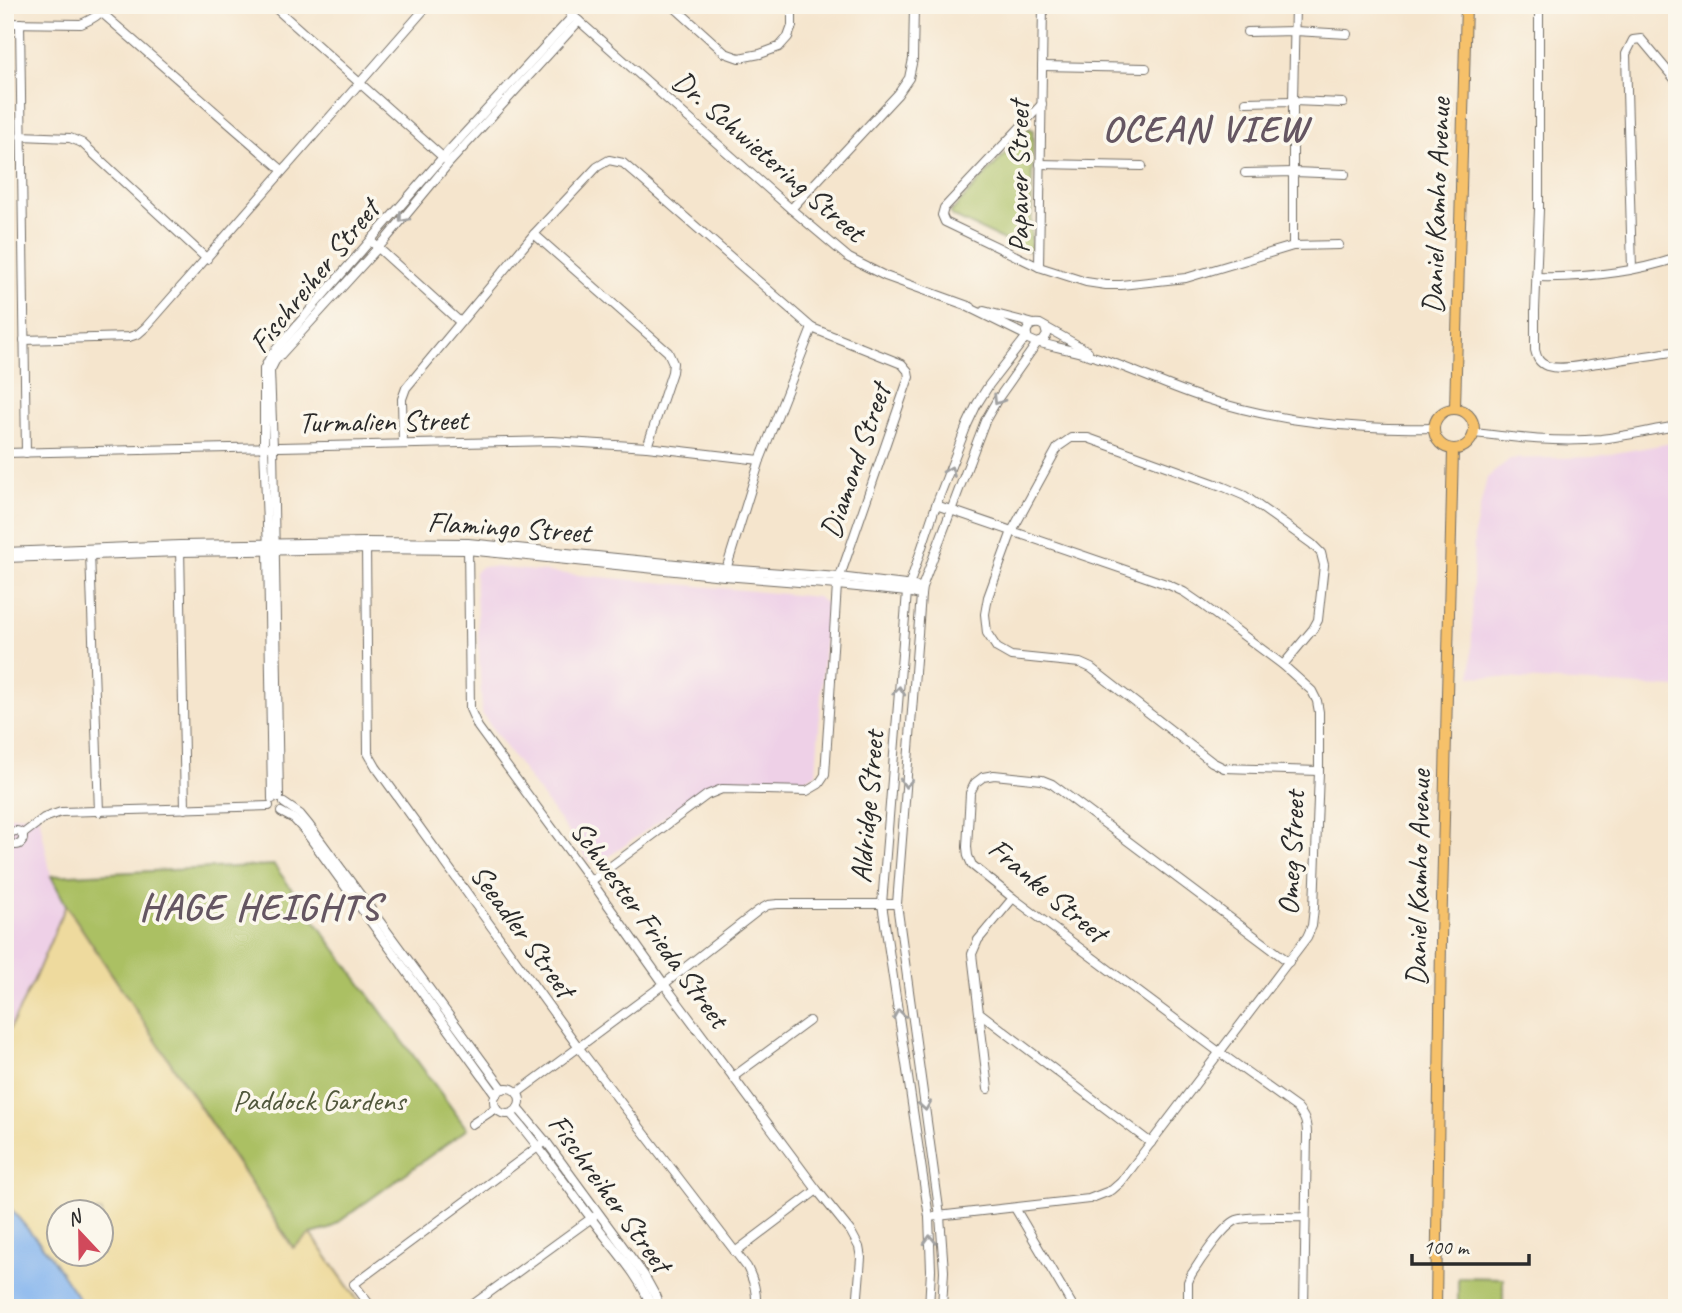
<svg xmlns="http://www.w3.org/2000/svg" width="1682" height="1313" font-family="Caveat,sans-serif">
<style>
.built{fill:#eed0e7}
.green{fill:#abc064;stroke:#6b7648;stroke-width:2}
.sand{fill:#eeda9e;stroke:#8c8264;stroke-width:2;fill-rule:evenodd}
.water{fill:#82b3ee;stroke:#566f8c;stroke-width:2}
.lines{fill:none;stroke-linecap:round;stroke-linejoin:round}
.minor-casing{stroke:#726c64;stroke-width:10}
.major-casing{stroke:#726c64;stroke-width:12}
.minor{stroke:#fff;stroke-width:8}
.major{stroke:#f6c16b;stroke-width:10}
.oneway{stroke:#a0a0a0}
.labels{text-anchor:middle;stroke-width:7;stroke-linejoin:round;paint-order:stroke}
.street-label{font-size:30px;fill:#2b2b2b;stroke:#fbf7ec}
.park-label{font-size:30px;fill:#51583c;stroke:#fbf7ec}
.district-label{font-size:37px;font-weight:bold;letter-spacing:2px;fill:#655662;stroke:#fbf7ec}
</style>
<rect width="100%" height="100%" fill="#fbf7ec"/>
<filter id="ink" filterUnits="userSpaceOnUse"><feTurbulence type="fractalNoise" baseFrequency=".0143" numOctaves="2"/><feDisplacementMap in="SourceGraphic" scale="14" xChannelSelector="R" yChannelSelector="G"/><feConvolveMatrix kernelMatrix="1 2 1 2 8 2 1 2 1" color-interpolation-filters="sRGB"/></filter>
<filter id="wash" filterUnits="userSpaceOnUse"><feTurbulence type="fractalNoise" baseFrequency=".00686" numOctaves="4" result="noise"/><feDisplacementMap in="SourceGraphic" scale="28" xChannelSelector="R" yChannelSelector="G"/><feGaussianBlur stdDeviation="1.57" result="paint"/><feColorMatrix in="noise" values="0 0 0 0 0 0 0 0 0 0 0 0 0 0 0 0 0 1.4 0 .05"/><feComposite in="paint" operator="in"/></filter>
<g filter="url(#wash)">
<rect width="100%" height="100%" fill="#f5e5cd"/>
<g class="built">
<path d="M1677 442V688L1471 676 1474 534 1487 478 1510 459 1593 457Z"/>
<path d="M482 566 817 597 827 604 816 773 805 780 713 783 601 862 589 861 482 714 475 572Z"/>
<path d="M39 815 51 876 66 905 33 982 5 1038V816Z"/>
</g>
<g class="green">
<path d="M1029 128 1033 130 1031 248V250L1027 251 952 216 950 213Z"/>
<path d="M274 865 467 1129 329 1229 311 1234 294 1248 66 905 51 876Z"/>
<path d="M1458 1277 1503 1278V1308H1458Z"/>
</g>
<path class="sand" d="M66 905 293 1248 311 1234 363 1308H85L48 1253 5 1202V1038L33 982ZM60 1212H102V1254H60Z"/>
<path class="water" d="M5 1202 48 1253 85 1308H5Z"/>
</g>
<g filter="url(#ink)">
<g class="lines">
<g class="minor-casing">
<g id="minor">
<path d="M272 5 445 159"/>
<path d="M561 5 791 209 849 258 885 276 971 307"/>
<path d="M672 5 725 53 739 58 760 54 779 47 788 37 792 26V5"/>
<path d="M1043 5 1039 267 1086 282 1106 285H1121L1186 278 1293 246V101L1295 5"/>
<path d="M1539 5V209L1535 311V350C1537 358 1539 363 1547 366 1560 370 1578 366 1591 364 1619 360 1648 356 1677 351"/>
<path d="M102 13 282 170"/>
<path d="M5 23 81 24C92 19 100 15 108 5"/>
<path d="M20 23 26 453"/>
<path d="M1247 32 1295 31 1347 34"/>
<path d="M1042 66 1146 68"/>
<path d="M1246 102 1293 101 1343 103"/>
<path d="M21 136 70 138 82 143 207 259"/>
<path d="M1040 164 1142 166"/>
<path d="M1245 173 1294 172 1345 174"/>
<path d="M791 209 898 94 909 78 913 59 914 5"/>
<path d="M534 234 668 352 673 363 672 372 647 447"/>
<path d="M374 244 460 322"/>
<path d="M1293 246 1339 245"/>
<path d="M1039 267 945 222 942 215 944 208 1042 104"/>
<path d="M1632 269 1626 54 1633 40 1641 39 1677 82"/>
<path d="M1536 277C1583 278 1632 273 1677 258"/>
<path d="M984 311 1034 324"/>
<path d="M1045 328 1047 335 1043 341 1037 343 1028 339C1024 330 1030 322 1040 324L1088 351"/>
<path d="M24 340 129 337 138 334 146 327 428 5"/>
<path d="M1040 343C1060 348 1082 352 1102 359 1137 371 1171 388 1207 399 1278 422 1359 430 1433 428"/>
<path d="M1474 433C1516 438 1559 443 1601 439 1626 436 1652 430 1677 426"/>
<path d="M403 444 402 399 406 388 534 234 597 167 609 160 623 163 812 328 902 364 908 371 909 377 837 585 825 775 819 784 807 791 722 789 707 795 591 881"/>
<path d="M5 453 552 441 647 447 760 460"/>
<path d="M366 545 368 753 376 767 579 1048 747 1267C754 1281 757 1292 756 1308"/>
<path d="M468 546 470 709 478 727 591 881 664 984 817 1190 851 1232 859 1247 861 1258 857 1308"/>
<path d="M180 548 185 809"/>
<path d="M5 552 180 545 366 542 468 543 726 569 839 577 922 587"/>
<path d="M90 552 99 812"/>
<path d="M5 558 180 552 365 549 467 550 724 576 837 585 907 592 921 595"/>
<path d="M725 573 760 460 812 328"/>
<path d="M1283 665 1313 629 1318 620 1324 565 1321 553 1312 544 1245 496 1224 487 1088 438H1071L1058 447 1012 531 988 597 985 614 987 633 997 648 1011 656 1080 663 1091 668 1212 762 1224 768 1319 771"/>
<path d="M279 798 273 447 270 371 275 361 386 239 449 163 579 21"/>
<path d="M272 799 268 550 264 447V369L271 355 443 157 573 16"/>
<path d="M284 803 300 814 309 825 503 1089"/>
<path d="M281 812 294 819 305 831 496 1095"/>
<circle cx="16" cy="838" r="7"/>
<path d="M23 834 44 818 61 812 269 806"/>
<path d="M1289 962 1052 784 1042 780 994 775 983 777 975 783 970 793 967 847 968 856 972 865 1013 898 1219 1052 1297 1108C1305 1117 1307 1123 1307 1135L1304 1308"/>
<path d="M980 1013 1151 1143"/>
<path d="M733 1077 809 1021"/>
<circle cx="507" cy="1101" r="13"/>
<path d="M988 1089 972 954 978 940 1013 898"/>
<path d="M517 1093 664 984 759 910 768 905 778 904H897"/>
<path d="M518 1108 548 1144 644 1275 655 1295 660 1308"/>
<path d="M511 1114C540 1147 564 1183 591 1218 612 1247 639 1274 652 1308"/>
<path d="M472 1124 496 1108"/>
<path d="M1015 1208 1074 1308"/>
<path d="M929 1217 1089 1199 1112 1190 1121 1182 1307 937 1312 926 1314 908 1319 771V712L1317 701 1312 691 1283 665 1200 603 1184 592 1169 585 936 505"/>
<path d="M735 1252 817 1190"/>
<path d="M372 1308 354 1284 546 1141"/>
<path d="M468 1308 593 1217"/>
<path d="M929 1308 931 1270 929 1217 882 904 907 592 936 505 967 425 977 404 989 385 1027 336 968 307"/>
<path d="M942 1308 944 1271 940 1216 897 904 921 595 922 587 985 421 997 400 1037 343"/>
<path d="M1188 1308V1282L1191 1275C1199 1262 1224 1225 1237 1220 1252 1215 1287 1218 1304 1217"/>
</g>
</g>
<g class="major-casing">
<g id="major">
<path d="M1455 408 1466 5"/>
<circle cx="1454" cy="429" r="20"/>
<path d="M1436 1308 1441 940 1453 450"/>
</g>
</g>
<use href="#minor" class="minor"/>
<use href="#major" class="major"/>
</g>
<defs><path id="oneway-chevron" d="M-2-3.5L2.5 0L-2 3.5" fill="none" stroke-width="1.6" stroke-linecap="round" stroke-linejoin="round" transform="scale(1.75)"/></defs>
<g class="oneway">
<use href="#oneway-chevron" transform="translate(403 218) rotate(130)"/>
<use href="#oneway-chevron" transform="translate(998 400) rotate(122)"/>
<use href="#oneway-chevron" transform="translate(950 471) rotate(-69)"/>
<use href="#oneway-chevron" transform="translate(899 691) rotate(-85)"/>
<use href="#oneway-chevron" transform="translate(906 783) rotate(94)"/>
<use href="#oneway-chevron" transform="translate(899 1014) rotate(-99)"/>
<use href="#oneway-chevron" transform="translate(925 1106) rotate(82)"/>
<use href="#oneway-chevron" transform="translate(930 1240) rotate(-92)"/>
</g>
</g>
<g class="labels">
<g class="street-label">
<text transform="translate(769 156) rotate(41)" y="10">Dr. Schwietering Street</text>
<text transform="translate(1018 177) rotate(-90)" y="10">Papaver Street</text>
<text transform="translate(1436 206) rotate(-88)" y="10">Daniel Kamho Avenue</text>
<text transform="translate(314 276) rotate(-51)" y="10">Fischreiher Street</text>
<text transform="translate(383 421) rotate(-1)" y="10">Turmalien Street</text>
<text transform="translate(855 461) rotate(-71)" y="10">Diamond Street</text>
<text transform="translate(509 527) rotate(4)" y="10">Flamingo Street</text>
<text transform="translate(867 807) rotate(-85)" y="10">Aldridge Street</text>
<text transform="translate(1291 853) rotate(-87)" y="10">Omeg Street</text>
<text transform="translate(1418 878) rotate(-89)" y="10">Daniel Kamho Avenue</text>
<text transform="translate(1048 890) rotate(40)" y="10">Franke Street</text>
<text transform="translate(650 924) rotate(54)" y="10">Schwester Frieda Street</text>
<text transform="translate(523 931) rotate(54)" y="10">Seeadler Street</text>
<text transform="translate(610 1193) rotate(54)" y="10">Fischreiher Street</text>
</g>
<g class="park-label">
<text x="319" y="1110">Paddock Gardens</text>
</g>
<g class="district-label">
<text x="1205" y="141">OCEAN VIEW</text>
<text x="260" y="919">HAGE HEIGHTS</text>
</g>
</g>
<rect width="1682" height="1313" fill="none" stroke="#fbf7ec" stroke-width="28"/>
<g transform="translate(80 1233) rotate(338)"><circle r="33" fill="#fbf7ec" stroke="#a8a59f" stroke-width="2"/>
<path d="M0-5L12 26L0 18L-12 26Z" fill="#d1495b"/>
<text y="-10" font-size="19" font-weight="bold" text-anchor="middle" fill="#2b2b2b">N</text>
</g>
<path d="M1412 1254v10h117v-10" fill="none" stroke="#2b2b2b" stroke-width="3.5"/>
<text x="1423" y="1254" font-size="21" fill="#2b2b2b" stroke="#fbf7ec" stroke-width="5" paint-order="stroke">100 m</text>
</svg>
